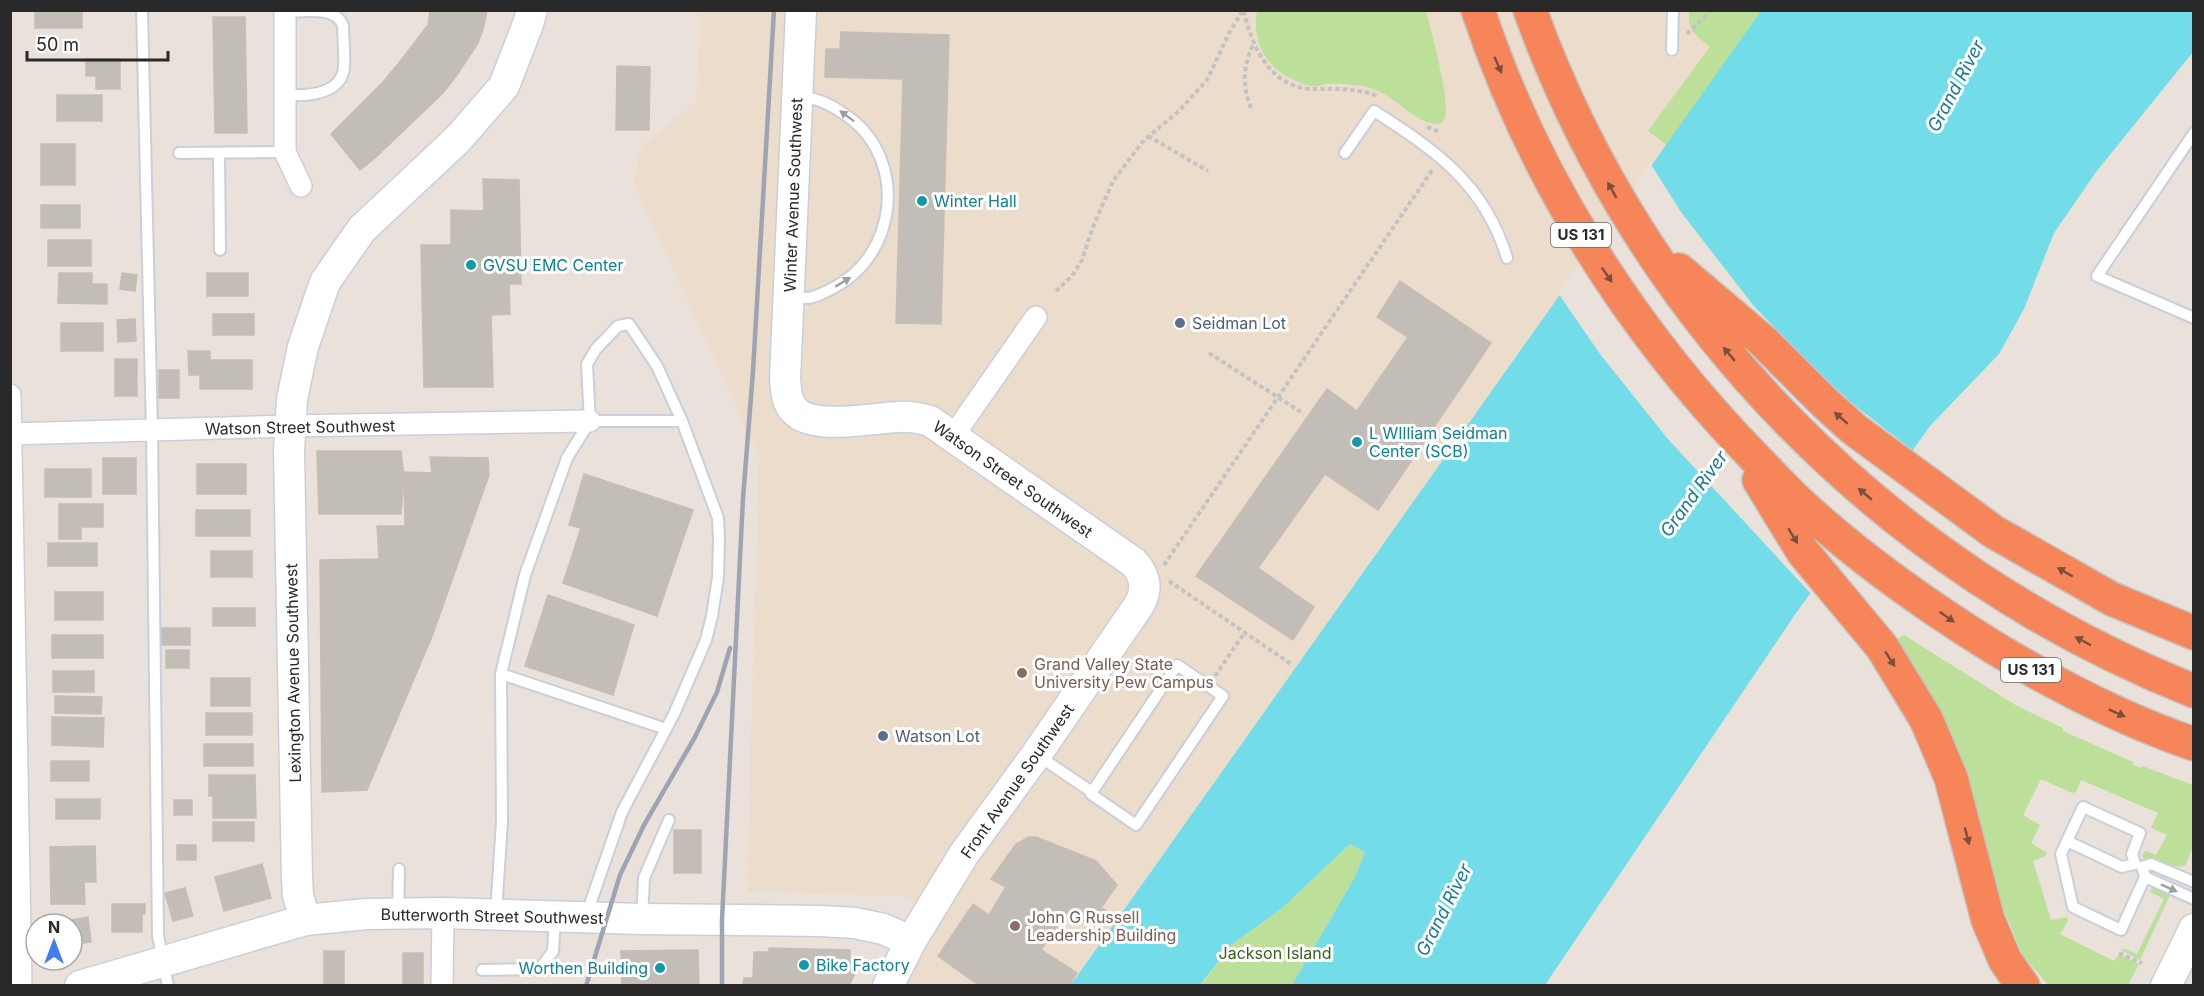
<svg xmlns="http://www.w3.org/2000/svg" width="2204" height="996" font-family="Inter,sans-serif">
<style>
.education{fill:#ecdccb}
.green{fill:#bcdf9a}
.water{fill:#72dce8}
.pier{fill:#eae1db}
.building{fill:#c3bdb7;stroke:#c6bdb5;stroke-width:1.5}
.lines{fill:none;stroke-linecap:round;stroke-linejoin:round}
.lane-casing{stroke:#c9cfda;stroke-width:14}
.street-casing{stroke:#c9cfda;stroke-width:24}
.secondary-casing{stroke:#c9cfda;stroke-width:33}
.highway-casing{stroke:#c3c3c3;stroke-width:36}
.path{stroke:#c3c3c3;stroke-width:4;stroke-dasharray:4.5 3;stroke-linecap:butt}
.lane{stroke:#fff;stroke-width:10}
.street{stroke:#fff;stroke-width:21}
.secondary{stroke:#fff;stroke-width:30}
.highway{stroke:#f6855a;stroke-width:33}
.rail{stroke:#9ea4b2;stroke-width:4.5}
.oneway{fill:#7b4e3d}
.oneway2{fill:#9f9f9f}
.culture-dot{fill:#0f9aa8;stroke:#fff;stroke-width:2}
.service-dot{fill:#5c6f8a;stroke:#fff;stroke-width:2}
.education-dot{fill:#8d6e63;stroke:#fff;stroke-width:2}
.labels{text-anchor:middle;stroke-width:6;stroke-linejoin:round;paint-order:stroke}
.shield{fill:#fff;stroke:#696969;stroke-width:1.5}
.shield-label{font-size:15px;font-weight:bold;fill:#292929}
.street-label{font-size:16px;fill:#292929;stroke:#fff}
.culture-label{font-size:16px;fill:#0d838f;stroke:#fff;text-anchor:start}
.service-label{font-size:16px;fill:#4e5e75;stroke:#fff;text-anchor:start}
.education-label{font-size:16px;fill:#785e54;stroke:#fff;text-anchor:start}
.park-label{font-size:16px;fill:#36621d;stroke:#fff}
.water-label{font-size:18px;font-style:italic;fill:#137b92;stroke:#fff}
</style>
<rect width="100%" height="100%" fill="#eae1db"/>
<path class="education" d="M701 11H1761L1070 985H906L947 912 902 896 747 891 759 455 633 183 641 147 696 102Z"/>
<g class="green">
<path d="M1257 11H1426C1431 32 1450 98 1445 117 1444 121 1443 121 1440 124 1415 124 1398 99 1376 90 1361 84 1342 83 1326 84 1322 85 1317 87 1312 86 1307 86 1300 83 1295 80 1265 68 1252 41 1257 11Z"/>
<path d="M1689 11H1761L1667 145 1648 131 1710 47C1695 34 1688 32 1689 11Z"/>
<path d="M1904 635 2017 706 2063 728V731L2133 762V765L2141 768 2142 766 2193 785V847L2185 866 2168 867 2143 858 2142 854 2146 851 2156 855 2167 835 2151 828 2158 813 2081 780 2076 792 2072 793 2041 779 2023 815 2040 825 2031 843 2047 853 2045 856 2033 861 2051 920 2067 917 2068 921 2060 934 2114 961 2119 954 2139 964 2128 985H2048L2023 955 1891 643Z"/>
<path d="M1350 844 1365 852 1355 877 1292 985 1200 986 1232 944 1281 909Z"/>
<path d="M2156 887 2170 895 2140 960 2121 950 2125 949 2137 954 2164 899 2150 892 2152 888Z"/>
</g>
<path class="water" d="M1761 11H2193V52L2096 172 2054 233 2024 309 1999 354 1930 426 1794 616 1545 985H1292L1355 877 1365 852 1350 844 1281 909 1232 944 1200 985 1070 986Z"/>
<path class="pier" d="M1650 163 1681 212 1753 305 1811 365 1853 404 1915 452 1812 595 1667 438 1600 354 1558 293Z"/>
<g class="building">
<rect x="35" y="10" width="47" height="18"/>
<path d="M430 10H487L484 26 478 43 457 75 443 93 375 158 360 170 331 134 383 82 398 64 428 25Z"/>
<path d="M213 17H245L247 133H215Z"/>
<path d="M841 32 949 35 941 324 896 323 903 79 825 77 826 49H840Z"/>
<path d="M86 59H120V89H96V76H86Z"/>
<path d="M617 66 650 67 649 130H616Z"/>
<rect x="57" y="95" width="45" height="26"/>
<rect x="41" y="144" width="34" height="41"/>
<path d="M483 179 519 180 521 284H509L510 314 491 315 493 387H424L421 245H451V210L484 211Z"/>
<rect x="41" y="205" width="39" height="23"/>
<rect x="48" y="240" width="43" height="26"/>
<path d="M59 273H92V284H107V304L58 303Z"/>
<path d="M122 273 137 275 135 291 120 289Z"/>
<rect x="207" y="273" width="41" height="23"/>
<path d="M1400 281 1491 343 1378 510 1325 474 1258 568 1314 607 1293 640 1196 576 1327 389 1357 411 1408 337 1377 317Z"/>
<rect x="213" y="314" width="41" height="21"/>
<path d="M135 319 136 341 118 342 117 320Z"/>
<rect x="61" y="323" width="42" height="28"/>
<path d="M188 351H210V360H252V389H200V375H189Z"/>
<rect x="115" y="359" width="22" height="37"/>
<rect x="159" y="370" width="20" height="28"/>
<path d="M317 451H401L404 477 401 514H319Z"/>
<path d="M430 457 488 458 489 475 433 634 367 790 322 792 320 560 379 559 377 526H405L404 472 432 473Z"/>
<rect x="103" y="458" width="33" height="36"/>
<rect x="197" y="464" width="49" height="30"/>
<rect x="45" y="469" width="46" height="28"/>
<path d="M584 474 693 510 657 616 563 583 581 528 569 525Z"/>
<path d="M59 504H103V527H81V539H59Z"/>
<rect x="196" y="510" width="54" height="26"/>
<rect x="48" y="543" width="49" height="23"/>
<rect x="211" y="551" width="41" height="26"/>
<rect x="55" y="592" width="48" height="28"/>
<path d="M548 595 634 625 613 695 525 666Z"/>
<rect x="213" y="608" width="42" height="18"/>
<rect x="161" y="628" width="29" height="17"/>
<rect x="52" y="635" width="51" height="23"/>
<rect x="166" y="650" width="23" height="18"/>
<rect x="53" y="671" width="41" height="21"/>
<rect x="211" y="678" width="39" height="28"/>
<path d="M55 696 102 697 101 714 55 713Z"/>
<rect x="206" y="713" width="46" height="22"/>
<path d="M52 717 104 718 103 747 52 745Z"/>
<rect x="204" y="744" width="49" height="22"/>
<rect x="51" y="761" width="38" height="20"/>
<path d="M209 775H255L256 818H213V796H209Z"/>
<rect x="56" y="799" width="44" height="20"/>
<rect x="174" y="800" width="18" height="15"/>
<rect x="213" y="822" width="41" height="19"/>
<rect x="674" y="830" width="27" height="43"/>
<path d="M1029 837H1036L1096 861 1117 885 1101 908 1105 910 1094 925 1066 913 1041 950 1077 973 1069 986H980L938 956 973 904 989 915 1006 887 991 879 1016 844Z"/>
<rect x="177" y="845" width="19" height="15"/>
<path d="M95 846 96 882H84L85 904H51L50 847Z"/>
<path d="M262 864 271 898 224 911 215 877Z"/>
<path d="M185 888 193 916 173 921 165 893Z"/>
<path d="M112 904H145V914H142V932H112Z"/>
<path d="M88 917 91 942 74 945 70 920Z"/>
<path d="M769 948 850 950V963L858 967 849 986H743L744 978H753L754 952H769Z"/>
<path d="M698 950 699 986H622L621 951Z"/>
<rect x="324" y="951" width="20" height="35"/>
<rect x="403" y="953" width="20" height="33"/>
</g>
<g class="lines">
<g class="lane-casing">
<g id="lane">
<path d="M142 10 152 431 158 936 168 986"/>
<path d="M285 12C303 12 336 5 343 26 343 37 346 64 343 73 336 96 303 96 285 95"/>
<path d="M1672 50 1673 10"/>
<path d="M2194 133 2097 276 2194 318"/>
<path d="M179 153 285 152"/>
<path d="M219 153 220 250"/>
<path d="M1345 153 1374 111C1435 150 1485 184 1507 258"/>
<path d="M789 296C795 296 802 298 808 298 817 297 825 292 833 288 898 255 907 161 850 118 833 106 820 98 800 97"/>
<path d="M501 674 666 729"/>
<path d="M1037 755 1092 792 1091 794 1136 825 1223 696 1177 665 1092 792"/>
<path d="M2083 807 2140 833 2132 854 2135 864 2122 867 2067 841Z"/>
<path d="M2067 841 2061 854 2073 907 2121 930 2145 877 2142 867 2151 864 2194 882"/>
<path d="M2145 877 2194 899"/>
<path d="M496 912 502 822 501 674 525 575 567 458 590 421 587 364 596 349 618 326 629 324 657 366 682 421"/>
<path d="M398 913 399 869"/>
<path d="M586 916 622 812 674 714 706 640 712 616 718 577 719 539 718 518 682 421H590"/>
<path d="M642 919 644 878 669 820"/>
<path d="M482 970 540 969 553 951 555 917"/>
</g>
</g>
<g class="street-casing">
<g id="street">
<path d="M285 10V152L301 186"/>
<path d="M10 395 21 986"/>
<path d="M10 434 289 426 590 421"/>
<path d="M953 436 1036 317"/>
<path d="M442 986 443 913"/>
</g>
</g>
<g class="secondary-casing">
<g id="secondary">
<path d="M801 10 785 379C786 389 786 402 794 410 812 431 873 418 898 417 910 416 920 418 930 421L1133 562C1146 575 1148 590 1139 605L1036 755 964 854 911 941 888 986"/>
<path d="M305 920 298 895 297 879 289 451 292 399 303 347 325 282 362 229 458 139 504 86 528 24 532 10"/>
<path d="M80 986 305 920 367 914 443 913 642 919 821 921 855 923 883 929 911 941"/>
<path d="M2166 986 2194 929"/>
</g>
</g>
<g class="highway-casing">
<g id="highway">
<path d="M1478 10C1534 179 1632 332 1756 459 1772 475 1788 493 1805 508 1862 560 1927 606 1993 647 2056 685 2123 720 2194 744"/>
<path d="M1530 10C1642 321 1887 569 2194 691"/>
<path d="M1679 270 1764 342 1825 403 1855 430 1994 532 2112 599 2194 633"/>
<path d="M1759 480 1803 552 1882 647 1926 719 1951 778 1988 920 2005 960 2023 986"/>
</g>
</g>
<g class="path">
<path d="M1244 11C1252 48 1272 91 1317 89 1339 89 1357 88 1377 96"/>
<path d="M1687 34 1711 10"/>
<path d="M1251 108C1242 86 1243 66 1253 45"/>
<path d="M1427 127 1440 132"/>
<path d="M1148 136 1208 171"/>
<path d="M1056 291 1072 276 1082 260 1093 227 1113 181 1144 140 1178 112 1207 80 1229 33 1243 10"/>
<path d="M1209 353 1304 414"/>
<path d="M1164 565 1433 169"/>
<path d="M1169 581 1291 664"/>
<path d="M1215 676 1245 632"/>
<path d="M2119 953 2142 963"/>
</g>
<use href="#lane" class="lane"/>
<use href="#street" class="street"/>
<use href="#secondary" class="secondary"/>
<use href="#highway" class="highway"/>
<g class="rail">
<path d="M586 986 620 875 644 825 695 737 717 692 730 648"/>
<path d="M722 986V920L743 498 753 371 774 10"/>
</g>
</g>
<defs><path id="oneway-solid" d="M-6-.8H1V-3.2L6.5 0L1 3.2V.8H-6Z" transform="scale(1.5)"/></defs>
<g class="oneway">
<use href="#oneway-solid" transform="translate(1498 65) rotate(66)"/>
<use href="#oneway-solid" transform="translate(1612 190) rotate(-119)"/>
<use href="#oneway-solid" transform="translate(1607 275) rotate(55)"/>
<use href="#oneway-solid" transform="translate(1729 354) rotate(-130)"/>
<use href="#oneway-solid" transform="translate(1841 418) rotate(-139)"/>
<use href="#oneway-solid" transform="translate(1865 494) rotate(-140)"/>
<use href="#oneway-solid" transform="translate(1793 536) rotate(59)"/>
<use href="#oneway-solid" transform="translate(2065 572) rotate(-150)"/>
<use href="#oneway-solid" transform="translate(1947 617) rotate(35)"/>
<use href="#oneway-solid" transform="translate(2083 641) rotate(-152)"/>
<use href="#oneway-solid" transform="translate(1890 659) rotate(57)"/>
<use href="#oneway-solid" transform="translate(2117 713) rotate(24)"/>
<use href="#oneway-solid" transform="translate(1967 836) rotate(76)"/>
</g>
<g class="oneway2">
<use href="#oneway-solid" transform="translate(847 116) rotate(-143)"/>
<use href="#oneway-solid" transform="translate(843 282) rotate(-31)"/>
<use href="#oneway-solid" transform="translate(2169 888) rotate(24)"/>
</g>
<g class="culture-dot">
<circle cx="922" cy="201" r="6"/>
<circle cx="471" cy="265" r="6"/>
<circle cx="1357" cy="442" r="6"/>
<circle cx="804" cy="965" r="6"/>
<circle cx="660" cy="968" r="6"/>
</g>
<g class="service-dot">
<circle cx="1180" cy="323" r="6"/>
<circle cx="883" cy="736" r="6"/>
</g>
<g class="education-dot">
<circle cx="1022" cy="673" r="6"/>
<circle cx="1015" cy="926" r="6"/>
</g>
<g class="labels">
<g class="shield">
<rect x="1551" y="223" width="60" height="24" rx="4.5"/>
<rect x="2001" y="658" width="60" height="24" rx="4.5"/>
</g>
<g class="shield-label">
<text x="1581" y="240">US 131</text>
<text x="2031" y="675">US 131</text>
</g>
<g class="street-label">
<text transform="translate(793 195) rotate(-88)" y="6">Winter Avenue Southwest</text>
<text transform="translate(300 427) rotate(-1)" y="6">Watson Street Southwest</text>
<text transform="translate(1013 479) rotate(35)" y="6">Watson Street Southwest</text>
<text transform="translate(293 673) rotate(-91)" y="6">Lexington Avenue Southwest</text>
<text transform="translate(1017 781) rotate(-55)" y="6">Front Avenue Southwest</text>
<text transform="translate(492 916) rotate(1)" y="6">Butterworth Street Southwest</text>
</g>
<g class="culture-label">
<text x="934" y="207">Winter Hall</text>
<text x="483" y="271">GVSU EMC Center</text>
<text x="1369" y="439">L WIlliam Seidman<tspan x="1369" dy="18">Center (SCB)</tspan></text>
<text x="816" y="971">Bike Factory</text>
<text x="648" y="974" text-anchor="end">Worthen Building</text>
</g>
<g class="service-label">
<text x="1192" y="329">Seidman Lot</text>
<text x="895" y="742">Watson Lot</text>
</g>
<g class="education-label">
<text x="1034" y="670">Grand Valley State<tspan x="1034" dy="18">University Pew Campus</tspan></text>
<text x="1027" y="923">John G Russell<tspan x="1027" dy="18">Leadership Building</tspan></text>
</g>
<g class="park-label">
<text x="1275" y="959">Jackson Island</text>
</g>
<g class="water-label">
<text transform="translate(1956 86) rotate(-62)" y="6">Grand River</text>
<text transform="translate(1694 494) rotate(-54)" y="6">Grand River</text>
<text transform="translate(1444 910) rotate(-63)" y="6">Grand River</text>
</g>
</g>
<rect width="2204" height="996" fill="none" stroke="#292929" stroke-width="24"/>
<g transform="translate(54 942)"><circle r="28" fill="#ffffff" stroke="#a9a9a9" stroke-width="1.5"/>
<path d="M0-4.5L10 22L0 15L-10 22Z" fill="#417ef1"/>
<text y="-9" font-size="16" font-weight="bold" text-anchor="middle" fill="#292929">N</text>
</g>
<path d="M27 51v9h141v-9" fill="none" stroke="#292929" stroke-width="3"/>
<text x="36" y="51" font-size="18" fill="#292929" stroke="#ffffff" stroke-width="4.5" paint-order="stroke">50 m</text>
</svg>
